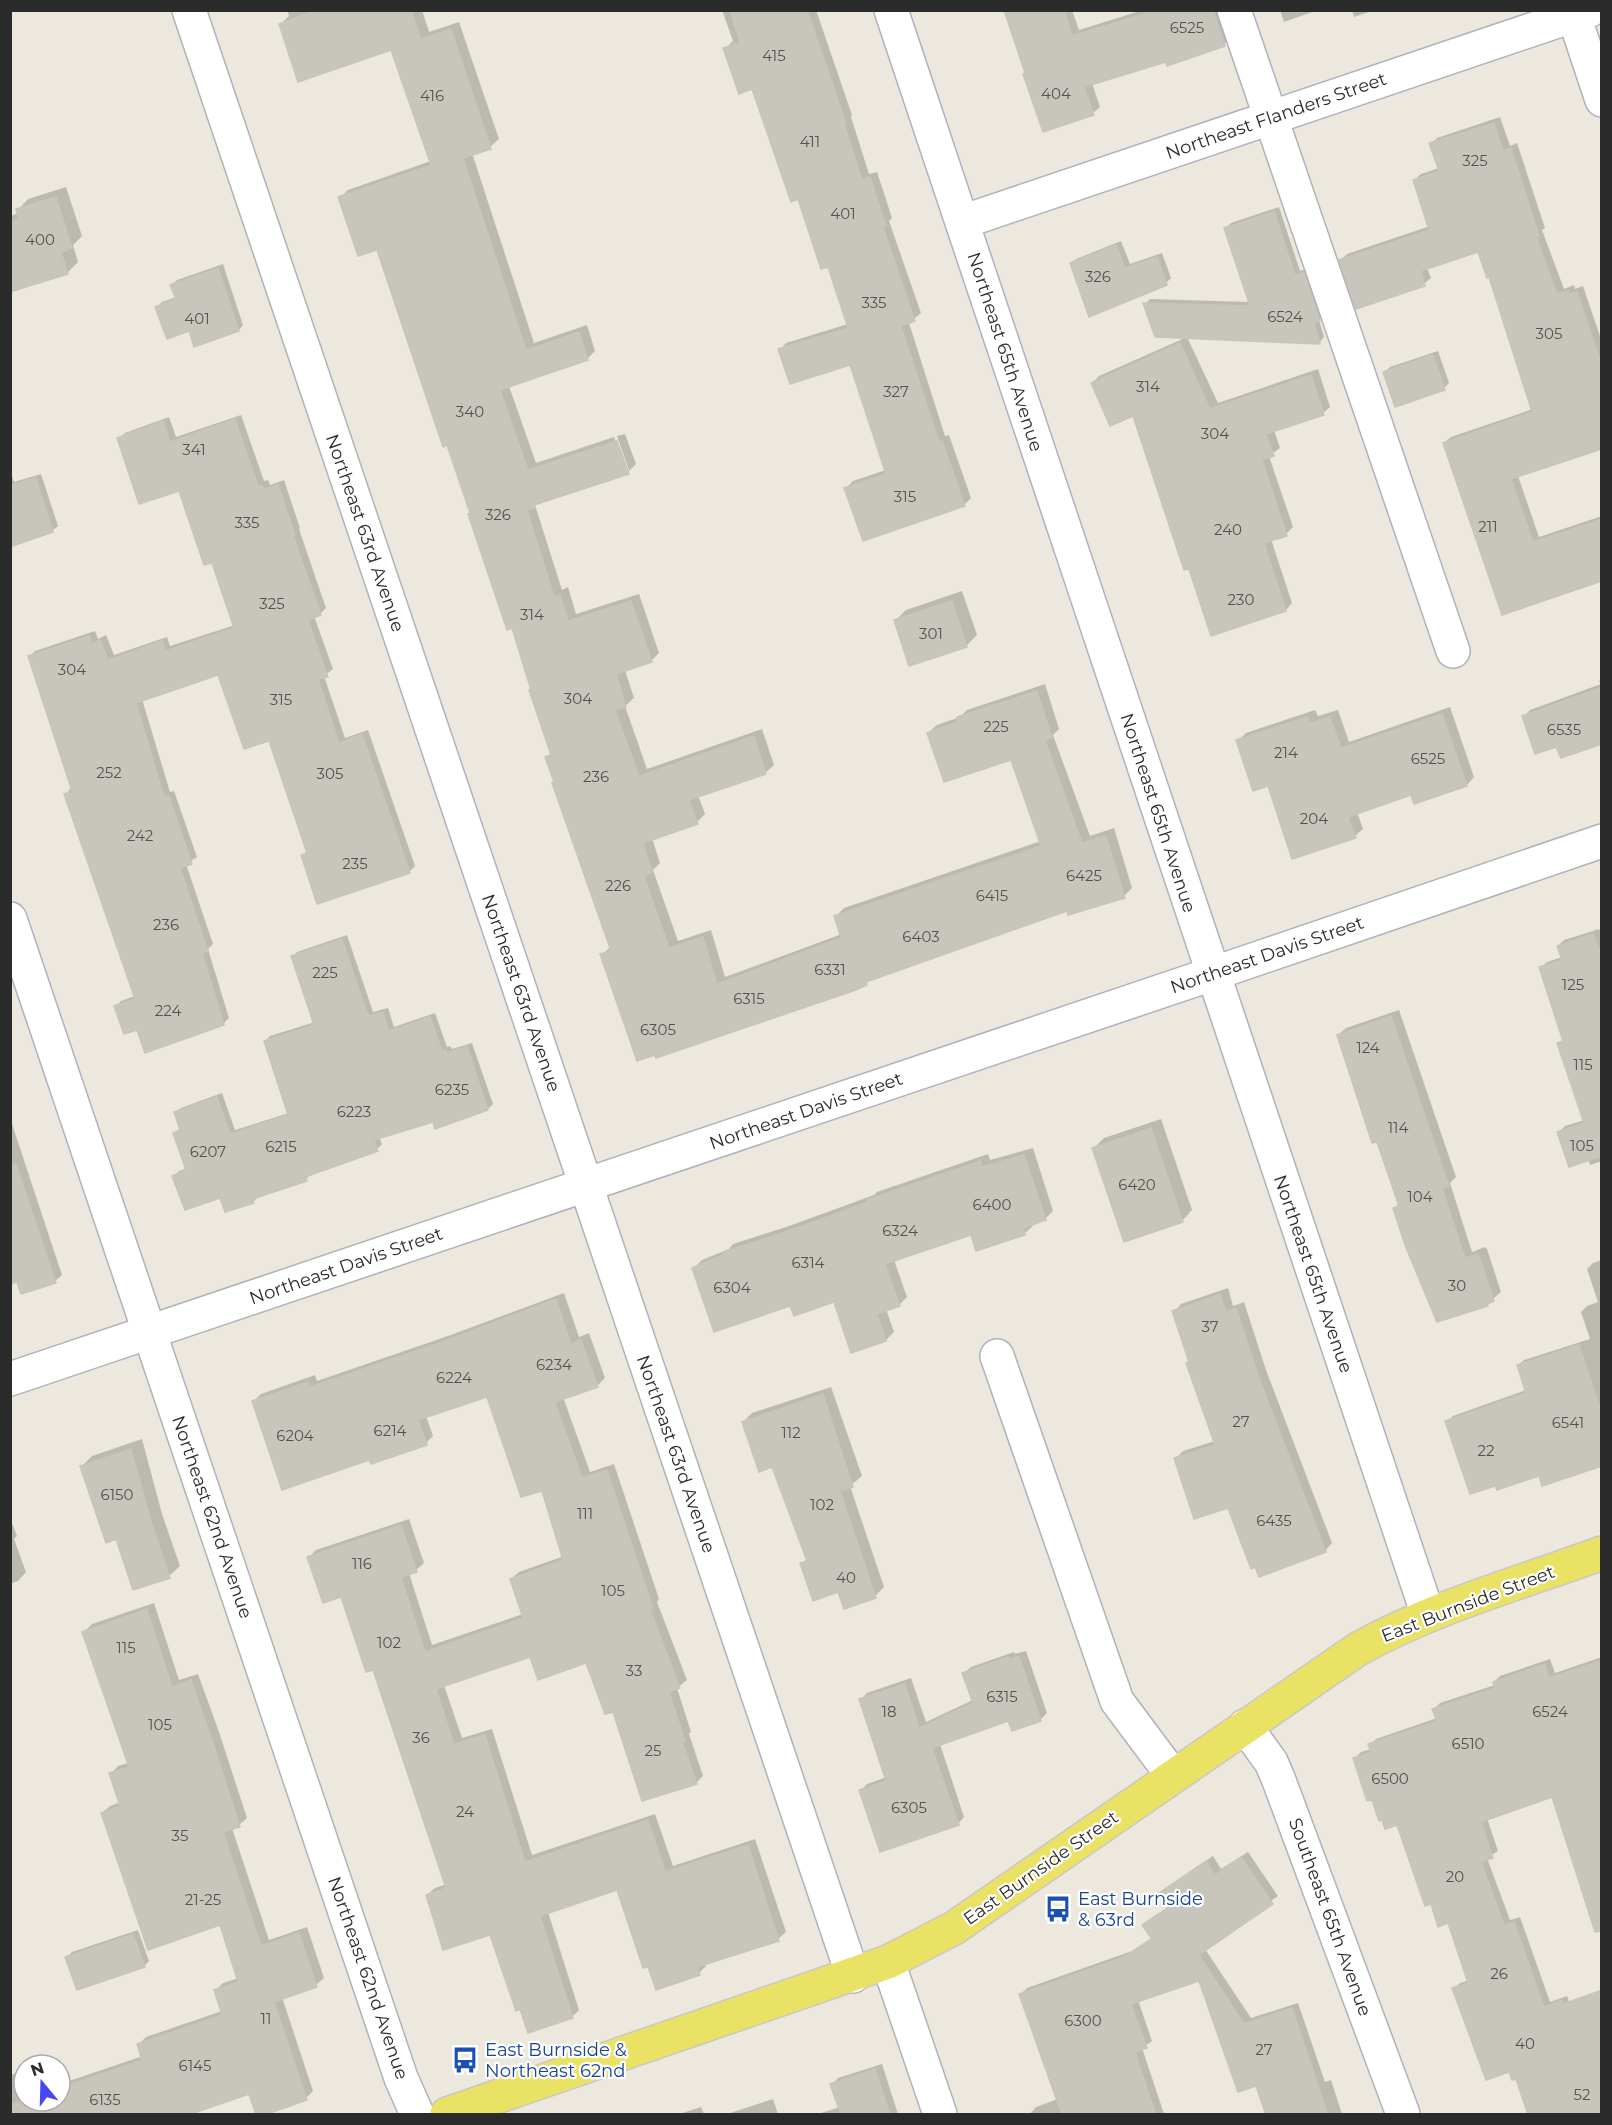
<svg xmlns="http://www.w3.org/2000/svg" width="1612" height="2125" font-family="Montserrat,sans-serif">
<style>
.shadow{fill:#0003}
.building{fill:#c8c6bc;stroke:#c8c5b7;stroke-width:1.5}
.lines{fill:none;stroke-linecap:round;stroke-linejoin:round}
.minor-casing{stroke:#b1b1be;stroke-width:36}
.major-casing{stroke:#c8c8c8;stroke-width:36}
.minor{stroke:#fff;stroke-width:33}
.major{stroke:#eae265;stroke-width:33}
.labels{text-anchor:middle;stroke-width:4.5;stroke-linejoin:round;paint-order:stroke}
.number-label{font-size:15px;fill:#52524f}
.street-label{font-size:18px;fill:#2b2b2b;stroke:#fff}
.transit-label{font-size:18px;fill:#164399;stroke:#fff;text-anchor:start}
</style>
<rect width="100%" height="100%" fill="#ece8de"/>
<g class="shadow">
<path d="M287 10H422L429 32 459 22 499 139 490 147 472 153 534 343 587 325 595 351 587 359 509 386 536 463 614 437 626 470H629L617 436 625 434 636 464 628 472 538 502 535 505 562 590 568 587 576 614 639 594 659 653 651 661 625 670 634 698 625 706 647 769 762 729 774 765 765 773 698 795 705 814 697 822 652 838 660 863 653 870 678 941 711 930 725 977 842 934 836 916 844 908 1041 841 1012 758 928 733 937 725 960 717 967 710 1045 684 1059 729 1053 735 1090 836 1114 828 1132 888 1124 896 1067 909 871 978 866 984 657 1056 602 955 611 946 547 757 552 752 513 626 378 248 340 198 348 190 431 161 392 48 281 24 289 16Z"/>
<path d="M722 10H816L852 115 851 117 869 174 877 172 892 218 889 221 921 313 909 323 945 436 949 435 971 498 964 505 846 488 853 481 886 470 851 363 780 350 786 343 848 324 829 265 753 87 725 49 733 41Z"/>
<path d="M1005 10H1072L1079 30 1143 10H1222L1231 38 1224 44 1092 83 1100 107 1093 113 1026 72Z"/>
<path d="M1280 10H1318L1284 22Z"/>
<path d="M1352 10H1375L1354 17Z"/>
<path d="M1500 117 1510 146 1517 143 1545 228 1542 230 1564 289 1574 285 1575 289 1583 286 1602 342V448L1518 476 1539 537 1602 516V580L1503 613 1444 443 1451 437 1533 409 1490 275 1479 250 1427 268 1431 278 1424 284 1341 260 1347 254 1430 226 1414 180 1421 174 1439 168 1431 144 1437 138Z"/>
<path d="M66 187 82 236 73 245 78 262 67 273 10 290V216L19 213 18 210 28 199Z"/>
<path d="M1279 207 1300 271 1308 268 1324 314 1319 320 1324 337 1320 342 1187 337 1218 403 1318 369 1330 407 1323 413 1274 430 1280 448 1269 456 1293 527 1286 534 1271 539 1292 603 1286 610 1134 414 1092 383 1099 376 1187 337 1145 304 1150 299 1250 302 1226 228 1231 223Z"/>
<path d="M1121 241 1130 264 1162 253 1171 278 1166 283 1071 264 1076 259Z"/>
<path d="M223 264 243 325 239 330H190L157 307 162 302 176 297 172 285 177 280Z"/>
<path d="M1438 351 1449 383 1444 388 1385 372 1390 367Z"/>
<path d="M241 415 264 481 268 480 270 485 284 480 300 528 299 529 326 608 320 614 314 616 333 669 324 676 345 738 368 730 415 866 409 872 303 855 308 850 269 739 219 673 142 699 170 792 174 791 197 857 186 864 213 944 208 949 229 1018 223 1024 138 1028 116 1007 121 1001 135 996 66 794 71 788 29 657 35 651 95 631 98 639 106 635 114 655 167 637 170 646 235 625 213 561 180 489 119 438 125 433 169 417 176 437Z"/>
<path d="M10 471 14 482 41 474 58 526 53 530 10 545Z"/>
<path d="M962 591 977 635 966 646 895 621 906 610Z"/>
<path d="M1602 679V742L1557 745 1524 716 1530 710 1601 684 1599 681Z"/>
<path d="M1450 707 1474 777 1467 785 1412 794 1357 812 1363 829 1355 836 1269 784 1238 741 1246 733 1315 710 1318 716 1338 710 1349 742Z"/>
<path d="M1599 929 1602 934V1161L1590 1165 1588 1159 1559 1132 1565 1126 1585 1120 1558 1044 1564 1038 1541 968 1547 962 1562 957 1558 946 1564 940Z"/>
<path d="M347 935 373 1012 388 1008 394 1027 435 1013 447 1047 450 1046 452 1049 472 1043 493 1104 488 1109 433 1120 379 1137 382 1144 377 1149 310 1174 306 1180 258 1197 253 1202 221 1196 174 1176 179 1171 187 1168 175 1133 181 1128 176 1113 181 1108 222 1093 235 1130 289 1113 265 1041 270 1036 315 1022 293 957 297 952Z"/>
<path d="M1399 1010 1456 1177 1450 1183 1472 1252 1485 1247 1487 1249 1501 1292 1487 1304 1395 1208 1399 1203 1338 1035 1346 1028Z"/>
<path d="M10 1118 62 1275 55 1281 18 1280 10 1283Z"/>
<path d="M1161 1119 1192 1210 1182 1221 1094 1148 1104 1138Z"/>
<path d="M1033 1148 1053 1211 1045 1219 1032 1224 1033 1226 1024 1234 972 1233 894 1260 907 1297 899 1305 886 1309 894 1332 886 1340 835 1301 791 1304 694 1268 702 1260 729 1249 733 1244 789 1226 874 1195 877 1192 988 1154 990 1160Z"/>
<path d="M1602 1260V1465L1539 1474 1447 1422 1453 1416 1526 1390 1518 1366 1524 1360 1590 1339 1581 1312 1587 1306 1598 1302 1587 1269 1593 1263Z"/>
<path d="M1228 1288 1233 1306 1244 1302 1266 1370 1332 1543 1325 1551 1229 1506 1176 1458 1183 1451 1215 1441 1174 1312 1181 1304Z"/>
<path d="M564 1293 579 1337 589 1333 605 1378 597 1386 563 1397 590 1472 614 1464 659 1599 657 1602 687 1680 677 1688 691 1732 689 1734 703 1776 696 1783 614 1710 587 1661 531 1655 444 1685 462 1738 492 1729 532 1855 655 1814 673 1866 755 1839 786 1932 778 1939 705 1963 706 1966 699 1973 617 1888 548 1912 579 2010 572 2017 491 1933 427 1895 435 1888 447 1884 374 1668 342 1595 309 1557 316 1550 409 1519 424 1563 416 1570 409 1573 432 1645 523 1614 511 1579 519 1572 564 1556 543 1489 488 1395 426 1416 433 1436 426 1443 370 1458 254 1401 261 1394 315 1375 317 1381 448 1336Z"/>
<path d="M831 1387 862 1476 850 1486 884 1587 875 1596 839 1590 802 1564 807 1559 773 1465 743 1422 752 1413Z"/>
<path d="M142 1439 162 1514 180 1566 169 1576 117 1537 82 1466 92 1456Z"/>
<path d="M10 1518 17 1536 14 1539 26 1572 18 1581 10 1584Z"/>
<path d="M154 1603 179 1680 198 1674 219 1732 247 1818 239 1825 232 1828 269 1940 307 1927 324 1978 316 1985 282 1997 313 2091 306 2098 250 2092 10 2114V2075L24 2071V2101H60V2084L143 2056 139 2044 146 2037 222 2011 215 1991 223 1983 239 1978 221 1923 102 1813 110 1806 121 1802 111 1774 118 1766 129 1763 84 1632 92 1624Z"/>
<path d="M1026 1651 1047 1713 1040 1720H1009L940 1744 964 1817 958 1824 861 1790 867 1784 887 1777 861 1700 867 1693 911 1678 926 1722 973 1700 964 1673 971 1667 1014 1652 1015 1654Z"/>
<path d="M1602 1657V1917L1553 1796 1487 1818 1498 1851 1487 1858 1510 1920 1520 1917 1550 2002 1567 1996 1597 2081 1517 2077 1454 1989 1460 1983 1469 1980 1449 1922 1432 1902 1398 1823 1372 1798 1355 1758 1361 1752 1371 1749 1370 1745 1376 1739 1437 1718 1434 1709 1440 1703 1495 1685 1494 1682 1500 1676 1550 1659 1555 1673Z"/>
<path d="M1248 1852 1278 1896 1205 1949 1251 2018 1298 2003 1325 2082 1331 2080 1342 2114H1267L1257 2084 1200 1979 1138 2000 1152 2041 1142 2048 1164 2114H1030L1036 2107 1058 2099 1021 1994 1027 1988 1132 1951 1153 1937 1144 1925 1170 1905 1161 1893 1168 1887 1213 1856 1221 1869Z"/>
<path d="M138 1930 149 1961 144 1966 67 1957 72 1952Z"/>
<path d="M882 2064 898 2114H818L840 2107 832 2085 838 2078Z"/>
<path d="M773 2099 778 2114H727Z"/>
<path d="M701 2107 704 2114H679Z"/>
</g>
<g class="building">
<path d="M317 10H411L421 39 451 29 491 149 463 158 526 350 579 332 588 360 500 390 528 470 617 441 629 474 534 505 535 508 527 510 554 597 560 595 568 621 631 601 652 662 616 674 626 707 615 710 639 776 754 736 766 774 689 800 698 824 643 843 652 872 644 876 669 948 703 937 717 984 841 938 834 916 1041 846 1011 760 944 782 927 733 958 722 957 717 1037 691 1052 738 1045 740 1082 843 1106 836 1125 898 1068 915 1067 911 866 982 867 985 853 991 656 1058 655 1055 637 1061 600 954 611 951 552 783 554 782 545 757 551 755 529 690H531L512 628 507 630 468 514 470 513 447 445 443 447 377 250 358 256 338 197 431 165 391 50 298 82 279 24Z"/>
<path d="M730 10H807L846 123 844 124 862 180 870 177 886 226 883 227 915 321 901 326 939 442 942 441 965 506 863 541 844 488 886 474 850 365 790 384 778 349 848 328 828 267 821 269 798 199 791 202 752 89 739 94 723 48 740 43Z"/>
<path d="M1004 10H1064L1072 36 1156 10H1213L1225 46 1167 66 1166 62 1084 87 1094 115 1043 132 1023 74 1025 73Z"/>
<path d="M1494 123 1503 151 1511 148 1539 236H1536L1557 294 1568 291 1569 294 1577 292 1602 366V449L1511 479 1533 542 1602 519V581L1502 615 1443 443 1532 412 1489 277 1487 278 1478 252 1421 271 1425 286 1356 309 1339 260 1429 230 1413 180 1439 171 1429 143Z"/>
<path d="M56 197 72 248 61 252 68 274 10 292V222L19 219 16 209Z"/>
<path d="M1274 211 1295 275 1304 272 1320 321 1314 323 1320 344 1155 337 1143 303 1250 306 1224 228Z"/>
<path d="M1116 245 1125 268 1157 257 1167 285 1089 317 1070 263Z"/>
<path d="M218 268 239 331 194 347 189 331 167 339 155 307 176 299 170 285Z"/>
<path d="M1180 343 1210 409 1311 375 1324 415 1266 434 1274 456 1262 460 1287 536 1264 543 1286 611 1211 636 1189 569 1184 570 1133 416 1110 426 1091 383Z"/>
<path d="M1433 355 1445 390 1395 407 1383 372Z"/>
<path d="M235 419 258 486 262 485 264 489 278 485 295 535H293L321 615 308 620 328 677 318 679 339 743 362 734 410 873 317 904 301 855 307 853 269 741 244 749 218 675 136 703 164 797 169 796 192 864 180 868 208 951 202 953 224 1025 145 1053 137 1030 124 1034 114 1006 135 999 64 794 72 791 28 656 89 636 92 644 100 640 108 660 162 641 165 651 234 628 212 563 204 565 179 491 139 504 117 438 163 421 170 442Z"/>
<path d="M36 478 53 532 10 547V485Z"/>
<path d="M952 601 967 647 909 666 894 620Z"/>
<path d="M1602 687V744L1561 758 1556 747 1535 754 1522 716Z"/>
<path d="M1442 714 1467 786 1414 804 1411 795 1348 817 1356 838 1292 859 1268 786 1253 791 1236 740 1307 717 1310 723 1330 717 1341 748Z"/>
<path d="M1593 934 1602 955V1158H1596L1569 1167 1557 1132 1584 1123 1557 1043 1563 1041 1539 967 1562 960 1557 946Z"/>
<path d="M342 939 368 1016 383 1012 389 1031 430 1017 442 1051 446 1050 447 1053 467 1046 488 1110 435 1129 433 1122 374 1140 378 1151 305 1177 307 1181 252 1199 254 1203 225 1212 220 1198 185 1210 172 1176 186 1170 173 1133 180 1130 174 1112 217 1097 230 1134 288 1115 264 1041 314 1025 291 956Z"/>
<path d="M1391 1016 1449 1186 1442 1188 1465 1258 1477 1254 1479 1256 1494 1301 1487 1304 1488 1306 1437 1322 1405 1245 1393 1208 1399 1206 1377 1142 1372 1143 1337 1035Z"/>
<path d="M1151 1128 1183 1222 1124 1242 1092 1148Z"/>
<path d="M1024 1155 1046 1220 1023 1228 1025 1235 976 1251 971 1235 885 1264 900 1306 877 1314 886 1341 851 1353 834 1302 794 1316 790 1306 714 1332 692 1268 723 1255V1252L780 1234 868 1202 867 1200 980 1161 982 1167Z"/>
<path d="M16 1164 56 1283 21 1294 17 1282 10 1284V1165Z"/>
<path d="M1220 1294 1226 1312 1236 1308 1259 1378 1326 1552 1259 1577 1255 1567 1251 1569 1228 1508 1194 1519 1174 1458 1215 1445 1186 1363 1189 1362 1172 1311Z"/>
<path d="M556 1299 571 1344 581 1340 598 1387 555 1402 582 1478 607 1470 653 1608 650 1609 680 1688 669 1692 685 1741H682L697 1784 642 1801 613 1712 605 1714 586 1663 538 1680 530 1657 436 1689 454 1744 485 1735 525 1862 648 1820 665 1872 748 1845 779 1941 697 1967 700 1975 656 1990 648 1967 643 1968 617 1890 540 1916 573 2018 528 2033 520 2009 516 2011 490 1935 443 1950 426 1895 446 1888 373 1670 366 1672 341 1597 323 1603 307 1557 401 1525 417 1572 401 1577 425 1652 523 1618 510 1579 563 1560 542 1491 521 1497 487 1397 418 1420 427 1445 371 1464 369 1460 282 1490 252 1401 308 1382 310 1387 439 1343Z"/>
<path d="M1579 1345 1602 1414V1466L1542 1486 1539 1476 1497 1490 1495 1486 1470 1494 1445 1421 1526 1393 1517 1365Z"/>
<path d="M823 1394 853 1487 840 1491 876 1598 844 1609 838 1592 813 1601 800 1563 807 1561 772 1467 759 1472 742 1422Z"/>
<path d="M131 1449 152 1525 170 1578 133 1590 116 1539 106 1543 80 1466Z"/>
<path d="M147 1609 172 1687 191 1680 212 1740 240 1827 223 1832 261 1946 299 1933 317 1987 274 2002 307 2100 264 2115H256L249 2094 188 2115H10V2105L24 2101H60V2088L142 2060 137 2044 222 2015 214 1990 238 1982 220 1925 148 1950 101 1813 120 1806 109 1773 129 1767 82 1632Z"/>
<path d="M1019 1656 1041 1721 1012 1731 1008 1721 932 1748 959 1825 880 1852 859 1790 886 1781 859 1699 905 1684 919 1728 973 1703 962 1673 1008 1657 1009 1660Z"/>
<path d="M1602 1660V1931L1595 1932 1552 1797 1481 1822 1493 1858 1481 1862 1504 1925 1514 1922 1544 2007 1562 2000 1563 2004 1602 1990V2115H1528L1516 2079 1512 2080 1509 2072 1486 2080 1452 1988 1468 1983 1448 1923 1438 1927 1431 1904 1425 1906 1397 1825 1385 1829 1382 1820 1379 1821 1372 1800 1367 1801 1353 1758 1371 1752 1368 1744 1437 1721 1432 1709 1495 1688 1493 1682 1545 1664 1549 1678Z"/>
<path d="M1241 1857 1273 1904 1199 1955 1244 2024 1292 2008 1328 2115H1266L1256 2086 1238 2092 1199 1981 1131 2004 1147 2048 1135 2052 1156 2115H1062L1019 1994 1124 1957 1152 1939 1142 1925 1169 1907 1159 1893 1206 1861 1215 1875Z"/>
<path d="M133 1934 145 1967 77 1990 65 1957Z"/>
<path d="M875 2069 890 2115H841L830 2084Z"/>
</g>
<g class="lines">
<g class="minor-casing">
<g id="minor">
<path d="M189 10 853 1976"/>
<path d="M891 10 1428 1615"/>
<path d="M1234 10 1453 651"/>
<path d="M1572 10 1602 100"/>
<path d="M962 222 1590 10"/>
<path d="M10 919 401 2078 417 2114"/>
<path d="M997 1356 1117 1701 1173 1776"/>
<path d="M10 1379 1212 974 1602 841"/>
<path d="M1245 1726 1271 1762 1278 1778 1403 2114"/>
<path d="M888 1962 940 2114"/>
</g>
</g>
<g class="major-casing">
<path id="major" d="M447 2114 888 1962 954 1928 1358 1649C1434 1607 1520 1583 1602 1553"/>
</g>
<use href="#minor" class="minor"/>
<use href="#major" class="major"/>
</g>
<defs>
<g id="bus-bare" transform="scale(2.07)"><path d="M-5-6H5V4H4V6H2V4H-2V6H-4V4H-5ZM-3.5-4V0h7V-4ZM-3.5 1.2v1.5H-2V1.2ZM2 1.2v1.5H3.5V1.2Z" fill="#1a4fb4" stroke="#fff" stroke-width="2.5" paint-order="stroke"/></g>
</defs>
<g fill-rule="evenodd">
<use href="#bus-bare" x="1058" y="1909"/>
<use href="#bus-bare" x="465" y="2060"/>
</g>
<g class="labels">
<g class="number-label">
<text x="1187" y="33">6525</text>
<text x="774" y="61">415</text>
<text x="1056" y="99">404</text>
<text x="432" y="101">416</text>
<text x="810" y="147">411</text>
<text x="1475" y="166">325</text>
<text x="843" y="219">401</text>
<text x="40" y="245">400</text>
<text x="1098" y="282">326</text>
<text x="874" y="308">335</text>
<text x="1285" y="322">6524</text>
<text x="197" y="324">401</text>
<text x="1549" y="339">305</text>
<text x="1148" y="392">314</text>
<text x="896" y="397">327</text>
<text x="470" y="417">340</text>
<text x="1215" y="439">304</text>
<text x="194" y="455">341</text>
<text x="905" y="502">315</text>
<text x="498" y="520">326</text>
<text x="247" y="528">335</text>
<text x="1488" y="532">211</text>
<text x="1228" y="535">240</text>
<text x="1241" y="605">230</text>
<text x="272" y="609">325</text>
<text x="532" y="620">314</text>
<text x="931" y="639">301</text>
<text x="72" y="675">304</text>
<text x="578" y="704">304</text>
<text x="281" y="705">315</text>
<text x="996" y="732">225</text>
<text x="1564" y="735">6535</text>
<text x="1286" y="758">214</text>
<text x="1428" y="764">6525</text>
<text x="109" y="778">252</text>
<text x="330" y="779">305</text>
<text x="596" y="782">236</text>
<text x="1314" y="824">204</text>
<text x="140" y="841">242</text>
<text x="355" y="869">235</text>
<text x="1084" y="881">6425</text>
<text x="618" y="891">226</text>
<text x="992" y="901">6415</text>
<text x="166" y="930">236</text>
<text x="921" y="942">6403</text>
<text x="830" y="975">6331</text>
<text x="325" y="978">225</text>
<text x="1573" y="990">125</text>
<text x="749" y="1004">6315</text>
<text x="168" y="1016">224</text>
<text x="658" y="1035">6305</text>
<text x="1368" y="1053">124</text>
<text x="1583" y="1070">115</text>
<text x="452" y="1095">6235</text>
<text x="354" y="1117">6223</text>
<text x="1398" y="1133">114</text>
<text x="1582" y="1151">105</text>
<text x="281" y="1152">6215</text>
<text x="208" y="1157">6207</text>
<text x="1137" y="1190">6420</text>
<text x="1420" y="1202">104</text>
<text x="992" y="1210">6400</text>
<text x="900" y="1236">6324</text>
<text x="808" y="1268">6314</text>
<text x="1457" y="1291">30</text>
<text x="732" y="1293">6304</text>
<text x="1210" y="1332">37</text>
<text x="554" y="1370">6234</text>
<text x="454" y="1383">6224</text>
<text x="1241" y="1427">27</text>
<text x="1568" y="1428">6541</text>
<text x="390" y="1436">6214</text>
<text x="791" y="1438">112</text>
<text x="295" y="1441">6204</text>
<text x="1486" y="1456">22</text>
<text x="117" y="1500">6150</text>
<text x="822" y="1510">102</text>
<text x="585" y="1519">111</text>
<text x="1274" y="1526">6435</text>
<text x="362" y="1569">116</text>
<text x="846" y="1583">40</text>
<text x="613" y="1596">105</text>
<text x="389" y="1648">102</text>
<text x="126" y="1653">115</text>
<text x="634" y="1676">33</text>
<text x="1002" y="1702">6315</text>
<text x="889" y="1717">18</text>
<text x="1550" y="1717">6524</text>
<text x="160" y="1730">105</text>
<text x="421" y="1743">36</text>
<text x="1468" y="1749">6510</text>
<text x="653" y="1756">25</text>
<text x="1390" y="1784">6500</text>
<text x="909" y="1813">6305</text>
<text x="465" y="1817">24</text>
<text x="180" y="1841">35</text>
<text x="1455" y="1882">20</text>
<text x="203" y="1905">21-25</text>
<text x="1499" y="1979">26</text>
<text x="266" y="2024">11</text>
<text x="1083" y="2026">6300</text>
<text x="1525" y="2049">40</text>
<text x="1264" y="2055">27</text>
<text x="195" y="2071">6145</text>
<text x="1582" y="2100">52</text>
<text x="105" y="2105">6135</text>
</g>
<g class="street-label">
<text transform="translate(1276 116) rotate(-19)" y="6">Northeast Flanders Street</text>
<text transform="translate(1005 352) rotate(72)" y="6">Northeast 65th Avenue</text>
<text transform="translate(365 533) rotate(71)" y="6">Northeast 63rd Avenue</text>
<text transform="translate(1158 813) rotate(72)" y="6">Northeast 65th Avenue</text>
<text transform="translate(1267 955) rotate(-19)" y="6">Northeast Davis Street</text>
<text transform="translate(521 993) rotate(71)" y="6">Northeast 63rd Avenue</text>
<text transform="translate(806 1111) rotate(-19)" y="6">Northeast Davis Street</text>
<text transform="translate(346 1266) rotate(-19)" y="6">Northeast Davis Street</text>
<text transform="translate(1313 1274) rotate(71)" y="6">Northeast 65th Avenue</text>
<text transform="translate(676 1454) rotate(71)" y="6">Northeast 63rd Avenue</text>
<text transform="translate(212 1517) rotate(71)" y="6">Northeast 62nd Avenue</text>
<text transform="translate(1468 1604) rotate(-21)" y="6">East Burnside Street</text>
<text transform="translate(1041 1868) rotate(-35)" y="6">East Burnside Street</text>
<text transform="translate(1330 1917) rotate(70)" y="6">Southeast 65th Avenue</text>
<text transform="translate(368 1978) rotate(71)" y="6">Northeast 62nd Avenue</text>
</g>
<g class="transit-label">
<text x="1078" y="1905">East Burnside<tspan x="1078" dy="21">&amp; 63rd</tspan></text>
<text x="485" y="2056">East Burnside &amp;<tspan x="485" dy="21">Northeast 62nd</tspan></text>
</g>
</g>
<rect width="1612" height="2125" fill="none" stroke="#2b2b2b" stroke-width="24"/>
<g transform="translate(42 2083) rotate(341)"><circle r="28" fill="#ffffff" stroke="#aaaaaa" stroke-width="1.5"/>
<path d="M0-4.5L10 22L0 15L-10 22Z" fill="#4548f2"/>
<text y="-9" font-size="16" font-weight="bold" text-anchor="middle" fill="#2b2b2b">N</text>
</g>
</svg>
